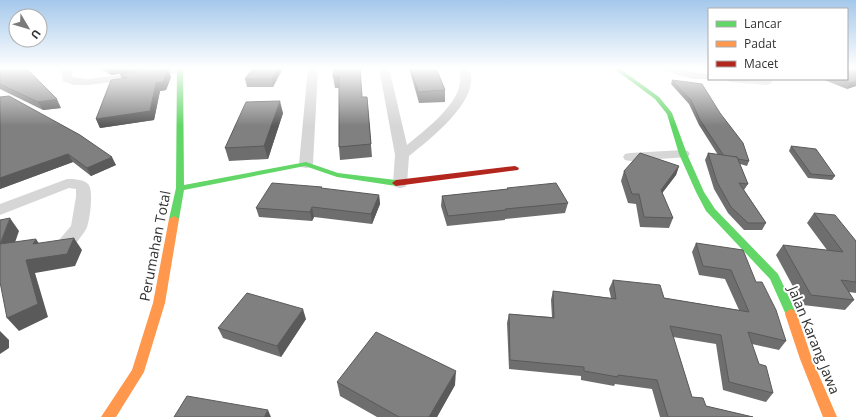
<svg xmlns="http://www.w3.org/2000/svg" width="856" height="417" font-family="'Open Sans',sans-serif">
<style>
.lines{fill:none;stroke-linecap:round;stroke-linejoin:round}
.street{fill:#d6d6d6;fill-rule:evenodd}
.fast{fill:#63d668;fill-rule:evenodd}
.slow{fill:#ff974d;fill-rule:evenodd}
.jam{fill:#b3261e;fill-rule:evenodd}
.wall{fill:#6e6e6e}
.shaded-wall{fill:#5a5a5a}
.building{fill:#808080;stroke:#5a5a5a}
.labels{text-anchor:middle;stroke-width:4;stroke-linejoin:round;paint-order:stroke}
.street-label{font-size:14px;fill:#323232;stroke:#fff}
</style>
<rect width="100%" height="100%" fill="#fff"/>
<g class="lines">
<g class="street">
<path d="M54 68H66L71 70 72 77 88 79 175 68H183L185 70 180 73 88 85H74L63 81 62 73Z"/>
<path d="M308 68H318L313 164 311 167 306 168 301 167 299 164Z"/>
<path d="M379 68H389L407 145C424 131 457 106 460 83 461 78 459 72 459 68H469C470 72 472 78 471 83 468 109 428 141 409 156L407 184 405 187 400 188 395 187 393 184 395 155Z"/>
<path d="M660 68C676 66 693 73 709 74V79H713H693L661 70Z"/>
<path d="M725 79H769L773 82 768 85 730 82Z"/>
<path d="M683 150 688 151 690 154 688 157 630 161 625 160 623 157 625 154 630 153Z"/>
<path d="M67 179C73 179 83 179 88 184 94 189 90 220 87 227 86 231 72 249 68 251 64 254 60 252 56 251L53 247 71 226 76 197V189L69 188 0 215V204Z"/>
</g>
<g class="fast">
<path d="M177 68H183L184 185 306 162 338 173 396 180 400 183 396 186 337 177 305 166 184 190 179 219 174 222 171 221 169 219 176 188Z"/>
<path d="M613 68H619L659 97 672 113 687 154 704 192 715 209 778 274 797 314 795 317 791 319 787 317 770 279 706 211 696 192 679 154 667 114 655 99Z"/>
</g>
<g class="slow">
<path d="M174 216 179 219 165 303 144 372 116 417H101L132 370 153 303 169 219Z"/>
<path d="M791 309 795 311 797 314 812 359 837 417H823L800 359 785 314 787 311Z"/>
</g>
<path class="jam" d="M515 166 519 168 518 170 396 186 392 183 396 180Z"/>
</g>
<g class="wall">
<path d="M0 68 61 108 43 110 0 89Z"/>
<path d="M99 68H155V69L111 75Z"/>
<path d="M283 68 273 87H247L245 79Z"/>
<path d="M334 68 362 97H367L372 157 340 160 339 147V88H335L333 77Z"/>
<path d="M409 68H436L445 90V102L419 103Z"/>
<path d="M120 74 171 77 166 90 160 91 154 120 100 128 96 119 122 79Z"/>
<path d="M822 79H847L856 86 847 89Z"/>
<path d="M672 80 749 161 747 166 740 164 748 184 744 190 766 223 762 230H744L728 213 714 189 705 160 708 153 718 155 699 125 689 104 671 84Z"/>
<path d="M0 97 116 165 91 176 73 162 0 189Z"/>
<path d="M283 113 268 159 229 161 225 148Z"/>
<path d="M791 146 835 176 832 180 808 178 789 151Z"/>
<path d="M679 166 676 175 662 193 673 218 669 228 640 227 636 204 628 203 621 181 624 171Z"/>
<path d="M507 188 568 203 565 213 505 219V220L447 226 441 206 442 196 507 189Z"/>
<path d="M322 189 379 195 380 204 372 224 314 217 312 221 259 217 256 208Z"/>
<path d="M814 213 856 241V293L849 292 854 300 845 310 803 305 776 255 783 245 827 250 807 223Z"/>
<path d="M696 243 756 282 786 341 779 350 752 344 759 364 773 393 766 402 723 390 716 344 673 337 692 397 706 406 753 417H660L652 389 615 384 614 386 581 380V376L509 369 507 323 509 314 552 317 551 300 553 291 611 298 609 289 613 280 664 298 739 310 725 279 699 275 692 252Z"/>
<path d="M306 319 281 357 223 338 218 328Z"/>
<path d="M337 382 455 385 437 417H377L340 396Z"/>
</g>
<g class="shaded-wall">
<path d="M108 68H155V69L111 75Z"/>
<path d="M278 68H283L273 87 272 79Z"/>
<path d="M168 69 171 77 166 90 160 91 154 120 100 128 96 119 156 83Z"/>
<path d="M856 81V86L847 89 850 83Z"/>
<path d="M57 99 61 108 43 110 38 102Z"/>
<path d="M280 101 283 113 268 159 264 146Z"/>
<path d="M68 154 73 162 0 189V178Z"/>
<path d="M112 157 116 165 91 176 87 168Z"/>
<path d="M679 166 676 175 657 200 661 190Z"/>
<path d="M379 195 380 204 372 224 371 214Z"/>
<path d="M312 207 314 217 312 221 310 212Z"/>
<path d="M10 218 19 231 10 257 0 244Z"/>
<path d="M74 238 82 250 75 266 35 273 48 317 19 331 7 318 26 260Z"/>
<path d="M36 239 45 252 33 244Z"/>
<path d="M303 309 306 319 281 357 277 346Z"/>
<path d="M0 331 9 340V348L0 354Z"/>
<path d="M456 371 455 385 437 417H429Z"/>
<path d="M268 410 271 417H264Z"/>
</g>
<g class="building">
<path d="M0 68H26L57 99 38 102 0 84Z"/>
<path d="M253 68H278L272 79H245Z"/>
<path d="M334 68H360L362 97H367L371 144 339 147V76L333 77Z"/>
<path d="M411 68H436L445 90 418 92Z"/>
<path d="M847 68H856V81L850 83 839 79H847Z"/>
<path d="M168 69 163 82 156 83 150 111 96 119 111 80 127 78 120 74Z"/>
<path d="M672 80 702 84 720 113 743 143 749 161 738 159 737 157 724 156 700 120 691 100Z"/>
<path d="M9 96 80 135 112 157 87 168 68 154 0 178V97Z"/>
<path d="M280 101 264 146 225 148 246 102Z"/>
<path d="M791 146 816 149 835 176 811 174Z"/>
<path d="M640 153 679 166 661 190 673 218 644 217 639 194H632L624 171Z"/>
<path d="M708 153 737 157 748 184 739 183 766 223H748L731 207 717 182Z"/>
<path d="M272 183 322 187 321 188 379 195 371 214 312 207 310 212 256 208Z"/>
<path d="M556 183 568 203 505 209 506 210 448 216 442 196 508 189 507 188Z"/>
<path d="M814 213 835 215 856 241V282L841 280 854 300 811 295 783 245 843 252Z"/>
<path d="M10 218 0 244V220Z"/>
<path d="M74 238 67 254 26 260 38 304 7 318 0 282V244L36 239 33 244Z"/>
<path d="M696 243 743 250 756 282H762L776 310 786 341 748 332 759 364 766 366 773 393 729 382 721 335 670 326 692 397 703 398 706 406 753 417H668L657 380 618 375V377L584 371V367L510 360 509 314 554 318 553 291 616 299 613 280 660 285 664 298 749 312 731 270 703 266Z"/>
<path d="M247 293 303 309 277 346 218 328Z"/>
<path d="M376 332 456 371 429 417H399L337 382Z"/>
<path d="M187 396 268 410 264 417H174Z"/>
</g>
<linearGradient id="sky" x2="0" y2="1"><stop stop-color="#a4c8eb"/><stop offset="0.54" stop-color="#fff"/><stop offset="1" stop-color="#fff" stop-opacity="0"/></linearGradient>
<rect width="856" height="126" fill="url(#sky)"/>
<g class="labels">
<g class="street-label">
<text transform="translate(155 246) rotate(-79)" y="5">Perumahan Total</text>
<text transform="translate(814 340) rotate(68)" y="5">Jalan Karang Jawa</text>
</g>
</g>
<rect x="708" y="8" width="140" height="72" fill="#ffffff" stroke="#adadad"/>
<rect x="716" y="21" width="20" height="6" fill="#63d668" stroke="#adadad"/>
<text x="744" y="28" font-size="12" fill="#323232">Lancar</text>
<rect x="716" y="41" width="20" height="6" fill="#ff974d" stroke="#adadad"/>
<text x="744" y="48" font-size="12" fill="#323232">Padat</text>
<rect x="716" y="61" width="20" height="6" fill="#b3261e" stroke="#adadad"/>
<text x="744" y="68" font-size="12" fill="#323232">Macet</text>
<g transform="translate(28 28) rotate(128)"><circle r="19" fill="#ffffff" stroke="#adadad"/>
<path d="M0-3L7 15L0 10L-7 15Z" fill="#7a7a7a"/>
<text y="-6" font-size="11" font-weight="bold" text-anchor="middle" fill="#323232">U</text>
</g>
</svg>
